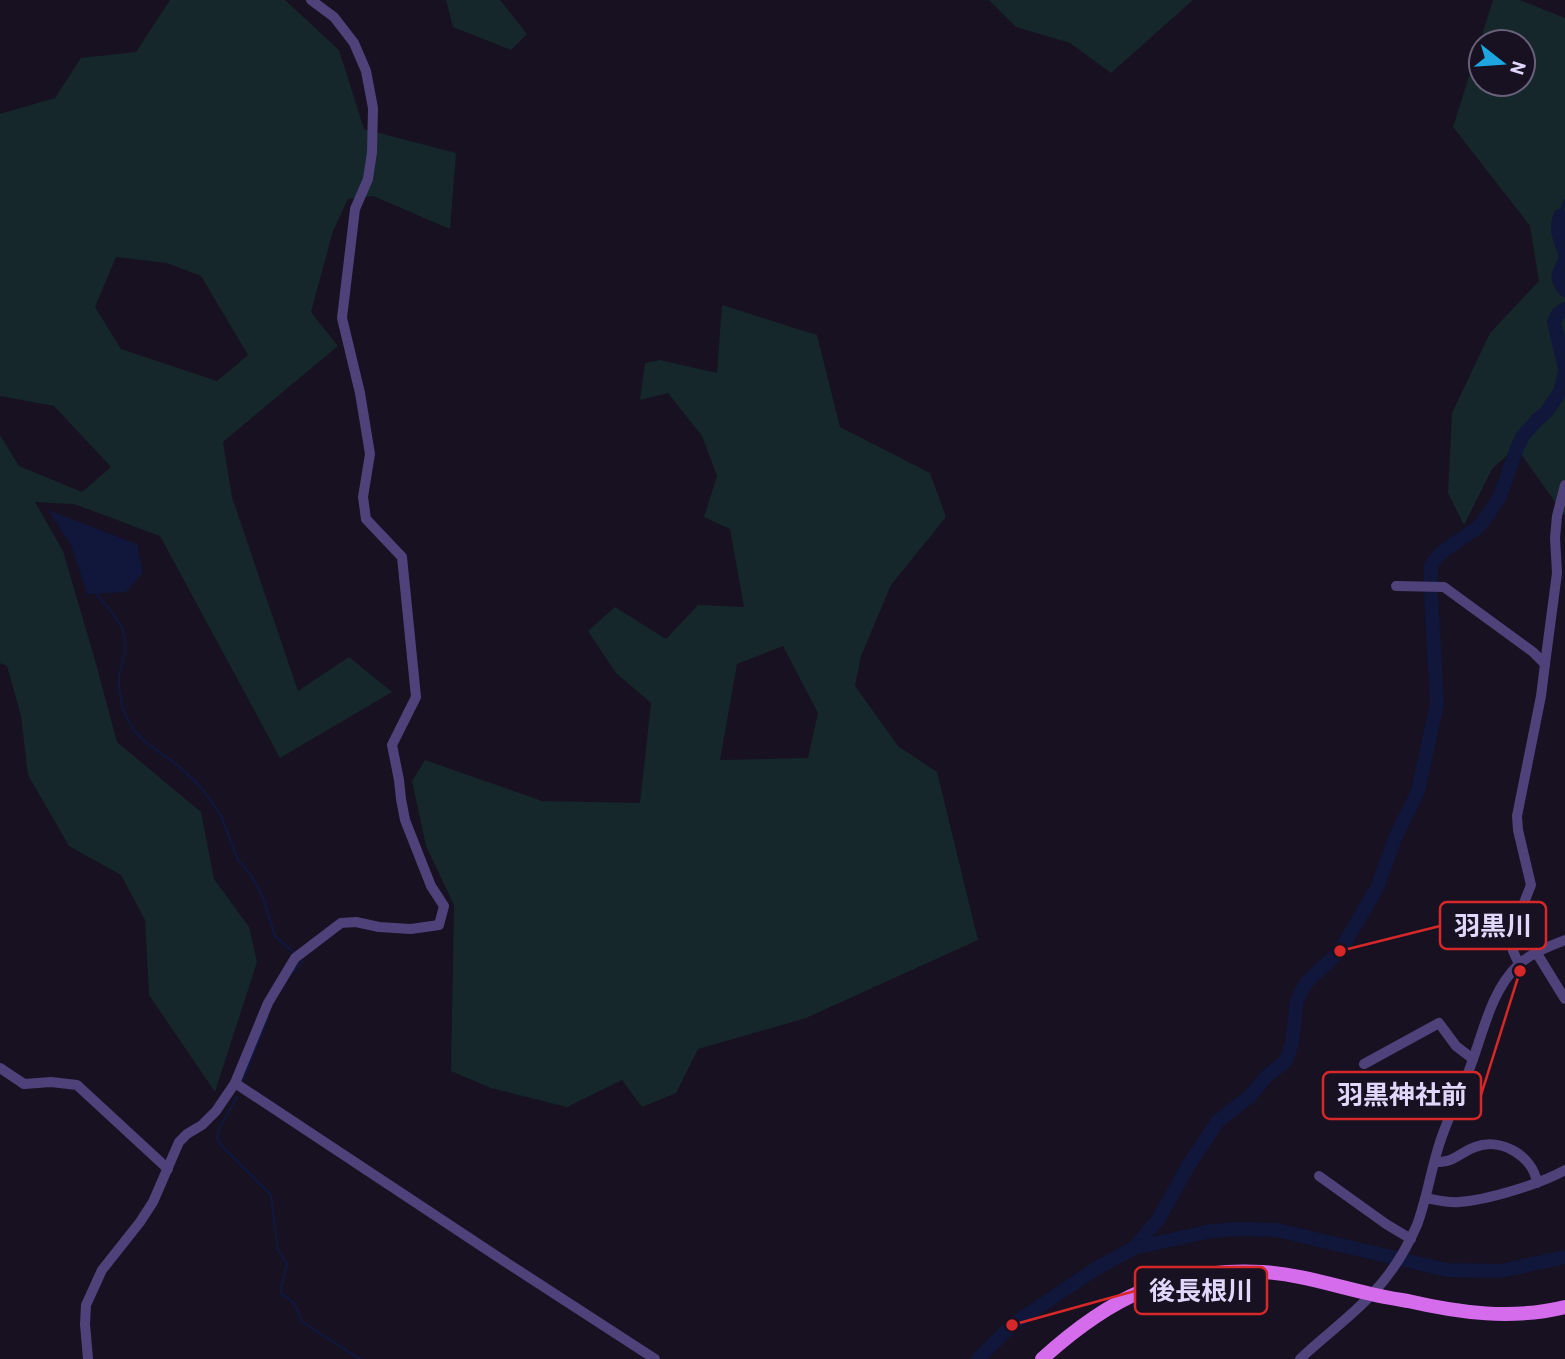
<svg xmlns="http://www.w3.org/2000/svg" width="1565" height="1359" font-family="Barlow,'Noto Sans JP',sans-serif">
<style>
.green{fill:#15272b;fill-rule:evenodd}
.water{fill:#10173b}
.lines{fill:none;stroke-linecap:round;stroke-linejoin:round}
.stream{stroke:#10173b;stroke-width:2.5}
.river{stroke:#10173b;stroke-width:14}
.minor{stroke:#4f427a;stroke-width:10}
.major{stroke:#d56cec;stroke-width:14}
.leader{fill:none;stroke:#d62828;stroke-width:2.5}
.callout-dot{fill:#d62828;stroke:#171121;stroke-width:2.5}
.callout{fill:#171121;stroke:#d62828;stroke-width:2.5}
.callout-label{font-size:26px;text-anchor:middle;font-weight:bold;fill:#e1d7fa}
</style>
<rect width="100%" height="100%" fill="#171121"/>
<g class="green">
<path d="M170 0H285L339 50 364 129 456 153 450 229 373 196 348 199 333 231 311 312 338 346 223 442 232 497 298 691 349 657 392 692 280 758 160 536 74 504 35 502 63 551 95 660 117 742 201 812 214 879 249 927 257 962 215 1092 149 995 145 920 121 875 69 846 28 775 21 716 7 666 0 663V435L19 466 82 492 111 467 54 406 0 396V114L55 98 81 58 136 52ZM116 257 167 263 201 276 248 355 217 381 121 349 95 307Z"/>
<path d="M446 0H500L527 34 511 50 453 27Z"/>
<path d="M989 0H1193L1111 73 1070 43 1016 27Z"/>
<path d="M1493 0H1520L1565 18V516L1516 447 1492 469 1464 525 1448 493 1452 413 1490 333 1539 281 1530 226 1453 127ZM1481 42H1523V84H1481Z"/>
<path d="M722 305 817 335 840 427 930 473 946 517 891 585 861 656 855 686 898 746 937 772 978 940 806 1018 698 1049 676 1093 642 1107 622 1080 567 1107 491 1088 451 1071 454 905 426 846 412 781 425 760 542 801 640 803 651 703 616 673 588 631 615 607 666 639 698 605 744 607 730 529 704 517 717 476 702 436 668 393 640 400 645 363 660 360 717 373ZM783 646 818 713 808 758 720 760 737 664Z"/>
</g>
<path class="water" d="M48 510 137 544 143 573 126 592 87 594 71 545Z"/>
<g class="lines">
<g class="stream">
<path d="M1560 216 1565 200"/>
<path d="M94 591 110 610 122 627 125 639V652L119 676V688L123 710 134 731 148 744 180 767 201 787 221 816 238 860 251 875 262 895 275 936 294 953"/>
<path d="M291 974 303 961"/>
<path d="M243 1080 268 1017"/>
<path d="M237 1097 219 1129 217 1138 220 1144 271 1195 278 1250 287 1264 280 1293C294 1302 297 1304 301 1321L360 1359"/>
</g>
<g class="river">
<path d="M1560 216C1555 231 1560 238 1565 253"/>
<path d="M1565 260C1560 274 1553 275 1565 290"/>
<path d="M1565 309 1558 314 1554 322 1565 369"/>
<path d="M1431 581V565L1441 553 1477 528 1485 519 1500 496 1517 448 1523 436 1536 421 1547 411 1560 392 1565 371"/>
<path d="M1134 1248 1158 1220 1190 1163 1218 1121 1249 1097 1266 1077 1286 1061 1292 1043 1297 1000 1306 983 1340 951 1377 888 1395 838 1418 791 1437 704 1431 596"/>
<path d="M978 1359 1012 1325 1097 1268 1134 1248 1212 1231 1240 1229 1277 1230 1447 1270 1501 1271 1565 1257"/>
</g>
<g class="minor">
<path d="M1396 586 1444 587 1533 652 1545 664"/>
<path d="M1536 952 1565 999"/>
<path d="M1519 964 1513 951 1514 928 1531 885 1518 830 1517 816 1541 696 1545 664 1557 573 1555 538 1557 516 1565 485"/>
<path d="M1364 1064 1439 1023 1456 1046 1473 1059"/>
<path d="M0 1068 24 1084 51 1082 77 1085 168 1169"/>
<path d="M235 1083 504 1261 655 1359"/>
<path d="M1435 1162C1457 1162 1458 1153 1475 1147 1501 1137 1533 1156 1537 1183"/>
<path d="M1319 1176 1386 1224 1411 1239"/>
<path d="M1426 1198C1437 1200 1448 1203 1459 1202 1488 1200 1540 1184 1565 1170"/>
<path d="M88 1359 85 1324 86 1305 102 1270 140 1222 153 1202 179 1142 187 1134 202 1125 216 1111 235 1083 268 1003 295 958 341 923 356 922 379 927 411 929 439 925 444 906 431 886 405 820 401 799 399 780 392 745 416 697 402 557 366 519 363 497 370 454 360 393 342 318 355 209 368 179 372 152 373 108 366 71 354 43 334 17 311 0"/>
<path d="M1300 1359C1324 1336 1351 1317 1373 1293 1392 1273 1406 1250 1417 1225 1427 1198 1431 1169 1440 1142 1449 1114 1463 1089 1472 1062 1484 1029 1492 990 1518 965 1531 953 1548 947 1565 940"/>
</g>
<path class="major" d="M1042 1359C1109 1298 1170 1267 1262 1272 1299 1274 1335 1286 1371 1294 1383 1297 1396 1299 1408 1301 1460 1313 1512 1320 1565 1307"/>
</g>
<path class="leader" d="M1340 951L1440 926M1520 971L1481 1095M1012 1325L1135 1291"/>
<g class="callout-dot">
<circle cx="1340" cy="951" r="7"/>
<circle cx="1520" cy="971" r="7"/>
<circle cx="1012" cy="1325" r="7"/>
</g>
<g class="callout">
<rect x="1440" y="902" width="106" height="47" rx="7"/>
<rect x="1323" y="1072" width="158" height="47" rx="7"/>
<rect x="1135" y="1267" width="132" height="47" rx="7"/>
</g>
<g class="callout-label">
<text x="1493" y="935">羽黒川</text>
<text x="1402" y="1104">羽黒神社前</text>
<text x="1201" y="1300">後長根川</text>
</g>
<g transform="translate(1502 63) rotate(107)"><circle r="33" fill="#171121" stroke="#686078" stroke-width="2"/>
<path d="M0-5L12 26L0 18L-12 26Z" fill="#1da6df"/>
<text y="-10" font-size="19" font-weight="bold" text-anchor="middle" fill="#e1d7fa">N</text>
</g>
</svg>
